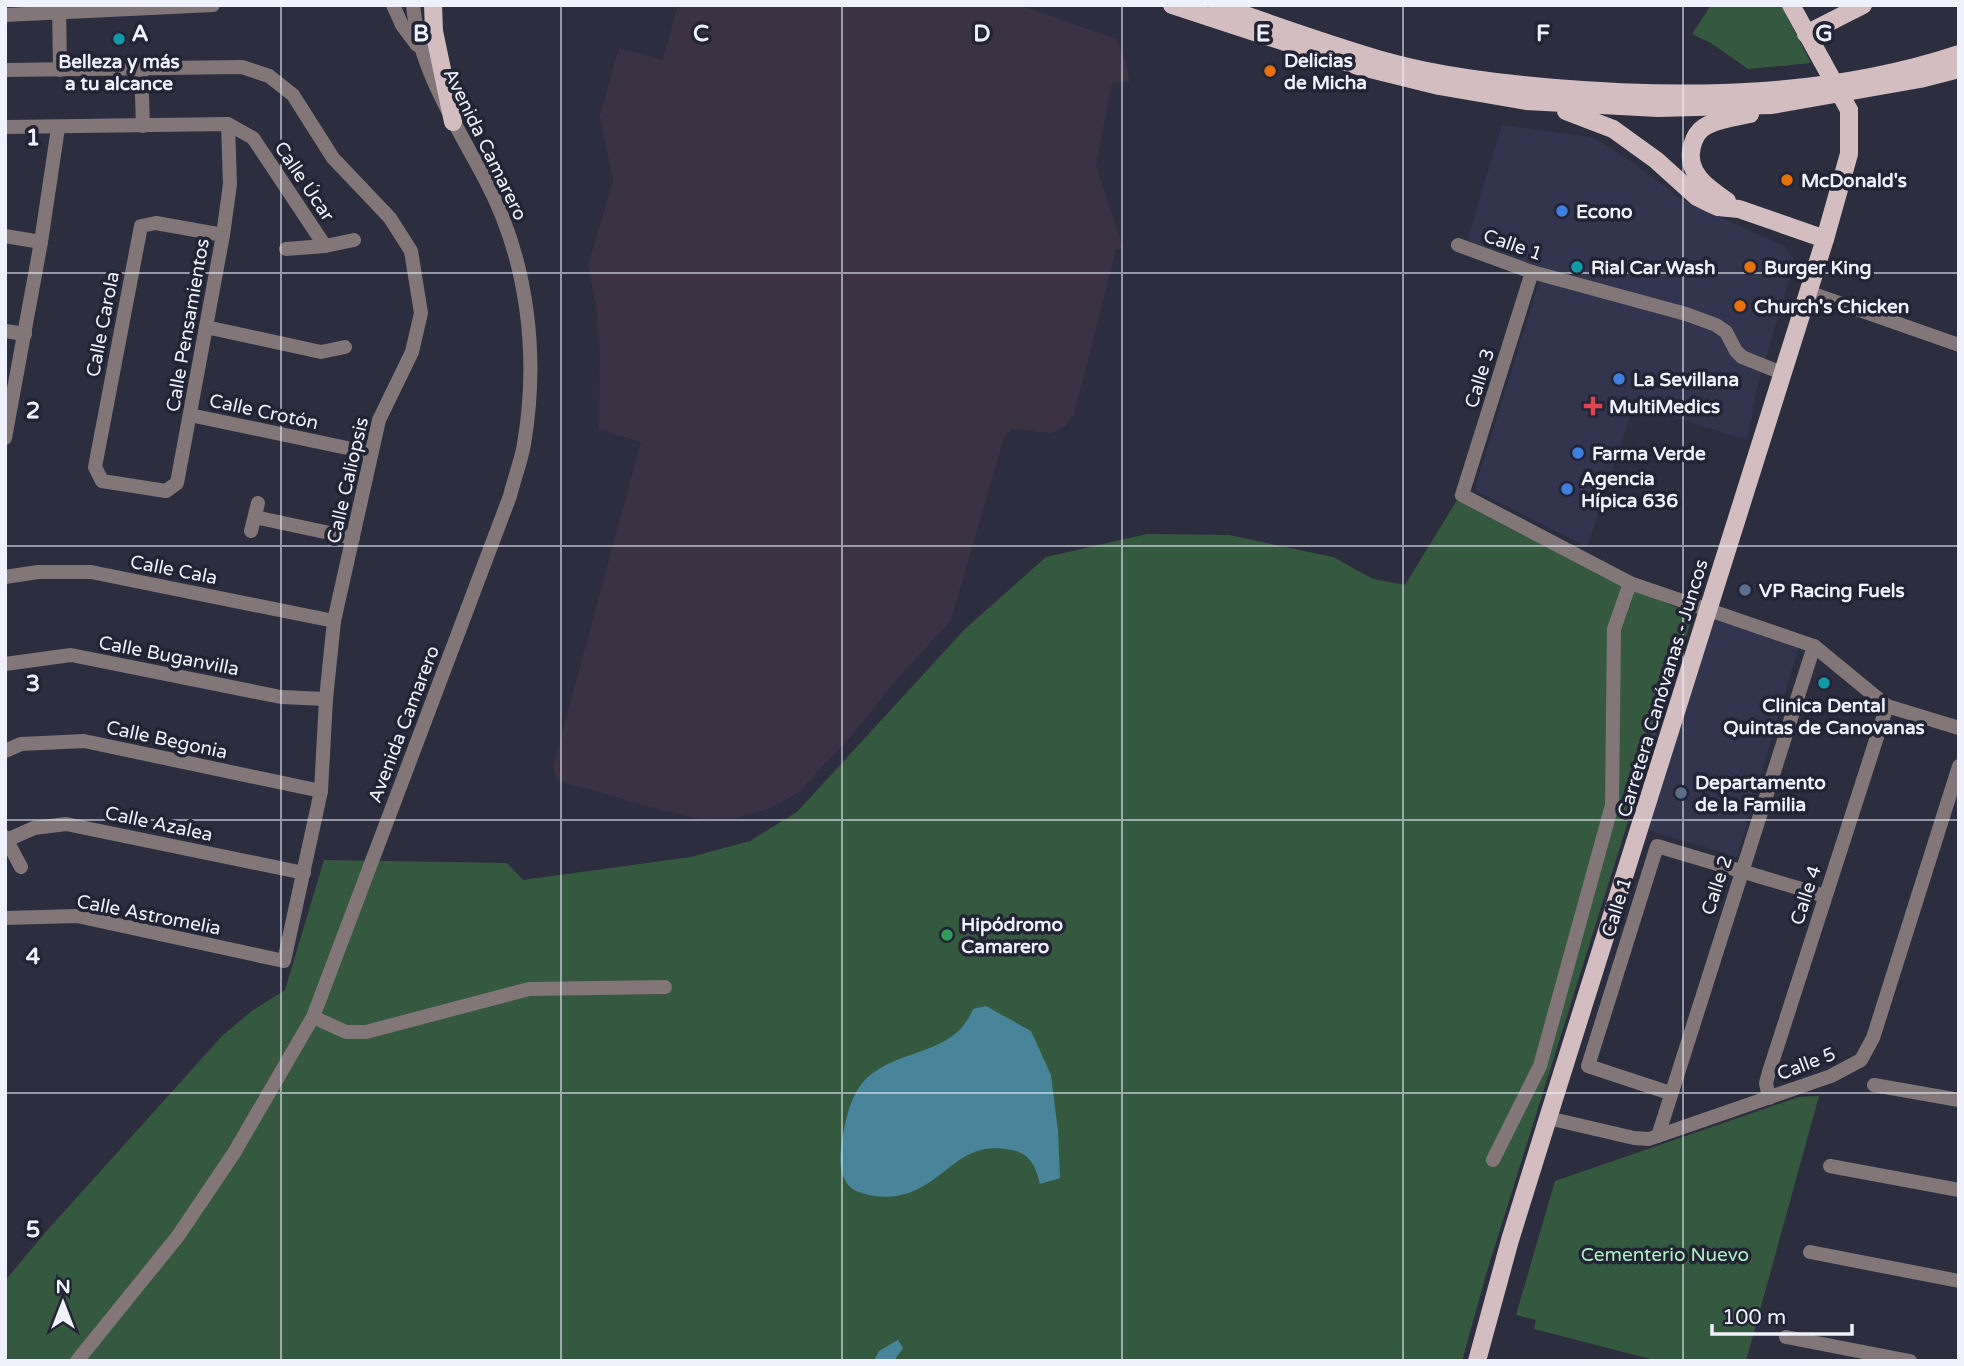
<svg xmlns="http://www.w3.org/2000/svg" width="1964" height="1366" font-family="'Varela Round',sans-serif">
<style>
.built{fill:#32354d}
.industrial{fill:#3b3344}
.green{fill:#35593f}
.water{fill:#48859a}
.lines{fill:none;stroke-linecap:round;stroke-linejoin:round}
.minor{stroke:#827678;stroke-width:14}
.major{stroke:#d4bdc0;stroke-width:18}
.major-bridge{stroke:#d4bdc0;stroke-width:18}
.grid{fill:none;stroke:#eff1fd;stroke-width:2;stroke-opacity:0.55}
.culture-dot{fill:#0f9aa8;stroke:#222435;stroke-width:2.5}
.food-dot{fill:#e8710a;stroke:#222435;stroke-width:2.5}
.shop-dot{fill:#3f7fe0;stroke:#222435;stroke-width:2.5}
.health-dot{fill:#e0444e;stroke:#222435;stroke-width:2.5}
.service-dot{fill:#5c6f8a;stroke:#222435;stroke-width:2.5}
.leisure-dot{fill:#2e9e5b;stroke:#222435;stroke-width:2.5}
.labels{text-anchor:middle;stroke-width:7;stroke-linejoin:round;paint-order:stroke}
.poi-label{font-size:19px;font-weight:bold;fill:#eff1fd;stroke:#222435;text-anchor:start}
.street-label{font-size:19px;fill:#eff1fd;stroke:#222435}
.park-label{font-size:19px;fill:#abf3be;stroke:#222435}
.grid-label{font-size:23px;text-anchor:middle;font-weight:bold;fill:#eff1fd;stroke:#222435;stroke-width:7;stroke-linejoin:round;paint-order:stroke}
</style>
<rect width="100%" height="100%" fill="#2c2e40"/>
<g class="built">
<path d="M1502 125 1593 137 1635 164 1684 201 1786 247 1795 261 1758 383 1747 440 1634 404 1587 547 1476 491 1475 487 1540 280 1463 254Z"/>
<path d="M1715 620 1799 645 1737 857 1648 830 1711 622Z"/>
</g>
<path class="industrial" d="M678 5H1020L1116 39 1126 61 1129 82H1112L1096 166 1123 248 1116 250 1074 414 1064 427 1052 433 1013 429 1004 437 951 620 895 681 856 730 798 793 768 809 737 818 702 819 661 810 557 780 553 767 641 442 599 429 600 351 596 305 588 266 613 181 600 115 619 48 663 60Z"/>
<g class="green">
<path d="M1711 5H1781L1811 63 1748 69 1711 43 1692 34Z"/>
<path d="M1457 500 1608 579 1693 614 1487 1271 1462 1361H5V1281L44 1234 222 1036 253 1010 285 990 324 860 507 863 523 880 691 857 750 841 797 812 965 629 1046 557 1147 534 1229 535 1333 557 1373 579 1405 585Z"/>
<path d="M1819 1096 1746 1361H1658L1534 1329 1536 1320 1516 1315 1555 1181 1799 1097Z"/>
</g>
<g class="water">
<path d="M986 1006 1031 1031 1051 1075 1058 1131 1060 1178 1040 1184C1036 1167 1030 1153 1012 1150 964 1141 954 1171 918 1189 898 1199 876 1199 856 1191 841 1184 839 1164 841 1149 844 1127 849 1096 865 1080 898 1047 954 1057 973 1009Z"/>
<path d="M898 1340 903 1348 894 1361H874L879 1351Z"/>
</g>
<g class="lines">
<g class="minor">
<path d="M59 5 60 70"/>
<path d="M393 5 402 25 417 45"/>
<path d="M5 15 213 5"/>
<path d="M141 68 143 126"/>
<path d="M5 70 242 67 269 76 293 95 333 158 390 218 411 251 421 313 412 352 379 420 334 621 326 699 321 791 284 961 77 916 5 918"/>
<path d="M5 127 228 124 253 138 325 246"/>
<path d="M223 235 156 223 141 226 95 467 102 481 166 491 177 483 223 235 230 184 228 124"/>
<path d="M5 236 41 242"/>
<path d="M1458 245 1532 272 1686 314 1716 325 1726 332 1736 351 1742 357 1782 373"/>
<path d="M286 249 325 246 354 240"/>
<path d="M1532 272 1462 495 1630 583 1814 646 1887 706 1959 728"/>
<path d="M1808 292 1959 345"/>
<path d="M206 327 321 352 345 347"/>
<path d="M5 331 25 334"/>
<path d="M190 415 371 453"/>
<path d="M5 438 41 242 58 128"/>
<path d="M255 517 353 538"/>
<path d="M251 531 258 503"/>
<path d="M5 577 38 572H91L334 621"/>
<path d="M5 664 71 655 281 697 326 699"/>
<path d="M5 751 21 744 84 741 321 791"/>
<path d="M5 837 21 867"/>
<path d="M7 840 34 828 66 824 304 873"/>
<path d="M313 1017 346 1032H366L529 989 665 987"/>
<path d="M1874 1085 1959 1100"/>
<path d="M1670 1093 1588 1066 1657 846 1825 896"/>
<path d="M1769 1098 1766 1083 1769 1072 1887 706"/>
<path d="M1548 1118 1634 1138 1649 1139 1831 1076 1861 1060 1873 1038 1959 766"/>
<path d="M1658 1136 1814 646"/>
<path d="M1493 1160 1540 1066 1612 805 1614 629 1630 583"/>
<path d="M1830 1166 1959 1190"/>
<path d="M1810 1252 1959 1281"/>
<path d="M1786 1337 1910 1361"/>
<path d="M77 1361 178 1236 234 1153 313 1017 510 496C514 479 521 462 524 444 539 356 528 261 486 181 456 124 419 70 413 5"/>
</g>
<g class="major">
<path d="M433 5 434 31 453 122"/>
<path d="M1172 5 1358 66 1439 86 1526 101 1658 108 1772 105 1920 79 1959 69"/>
<path d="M1217 5C1273 25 1330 45 1388 62 1442 77 1500 83 1555 88 1690 99 1829 97 1959 54"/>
<path d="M1791 5 1822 61"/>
<path d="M1806 34 1863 5"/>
<path d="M1566 111 1613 129 1656 160 1697 197 1709 203 1718 207 1739 209 1825 239"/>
<path d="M1727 201C1708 188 1685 173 1692 146 1694 139 1697 132 1703 128 1715 119 1736 117 1750 114"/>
<path d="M1477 1361 1510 1240 1548 1118 1825 239 1849 154V110"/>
</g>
<path class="major-bridge" d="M1822 61 1849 110"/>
</g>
<path class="grid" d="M281 5V1361M561 5V1361M842 5V1361M1122 5V1361M1403 5V1361M1683 5V1361M5 273H1959M5 546H1959M5 820H1959M5 1093H1959"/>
<g class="culture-dot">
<circle cx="119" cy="39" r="7"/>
<circle cx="1577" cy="267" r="7"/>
<circle cx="1824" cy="683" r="7"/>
</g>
<g class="food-dot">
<circle cx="1270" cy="71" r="7"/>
<circle cx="1787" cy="180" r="7"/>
<circle cx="1750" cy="267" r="7"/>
<circle cx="1740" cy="306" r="7"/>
</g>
<g class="shop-dot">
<circle cx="1562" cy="211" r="7"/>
<circle cx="1619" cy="379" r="7"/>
<circle cx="1578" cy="453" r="7"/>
<circle cx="1567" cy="489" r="7"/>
</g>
<path class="health-dot" d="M1589.5 395.5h7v7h7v7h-7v7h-7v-7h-7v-7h7z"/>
<g class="service-dot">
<circle cx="1745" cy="590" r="7"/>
<circle cx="1681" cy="793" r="7"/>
</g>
<circle class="leisure-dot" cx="947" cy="935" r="7"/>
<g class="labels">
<g class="poi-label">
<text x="1284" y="67">Delicias<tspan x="1284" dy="22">de Micha</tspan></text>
<text x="119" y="68" text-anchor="middle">Belleza y más<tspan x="119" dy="22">a tu alcance</tspan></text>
<text x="1801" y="187">McDonald's</text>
<text x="1576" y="218">Econo</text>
<text x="1591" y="274">Rial Car Wash</text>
<text x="1764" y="274">Burger King</text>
<text x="1754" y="313">Church's Chicken</text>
<text x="1633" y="386">La Sevillana</text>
<text x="1609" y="413">MultiMedics</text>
<text x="1592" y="460">Farma Verde</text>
<text x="1581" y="485">Agencia<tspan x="1581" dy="22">Hípica 636</tspan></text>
<text x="1759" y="597">VP Racing Fuels</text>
<text x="1824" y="712" text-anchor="middle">Clinica Dental<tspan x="1824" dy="22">Quintas de Canovanas</tspan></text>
<text x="1695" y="789">Departamento<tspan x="1695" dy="22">de la Familia</tspan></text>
<text x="961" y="931">Hipódromo<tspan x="961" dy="22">Camarero</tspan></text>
</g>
<g class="street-label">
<text transform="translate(486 144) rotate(64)" y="7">Avenida Camarero</text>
<text transform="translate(305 181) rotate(56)" y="7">Calle Úcar</text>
<text transform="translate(1513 244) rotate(19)" y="7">Calle 1</text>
<text transform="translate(102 324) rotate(-79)" y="7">Calle Carola</text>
<text transform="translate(187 325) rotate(-80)" y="7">Calle Pensamientos</text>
<text transform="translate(1479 378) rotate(-73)" y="7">Calle 3</text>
<text transform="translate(264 411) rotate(12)" y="7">Calle Crotón</text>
<text transform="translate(347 480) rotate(-77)" y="7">Calle Caliopsis</text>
<text transform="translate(174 569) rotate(11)" y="7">Calle Cala</text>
<text transform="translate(169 655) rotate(11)" y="7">Calle Buganvilla</text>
<text transform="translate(1662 688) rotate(-73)" y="7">Carretera Canóvanas - Juncos</text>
<text transform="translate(403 724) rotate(-69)" y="7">Avenida Camarero</text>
<text transform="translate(167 739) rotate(12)" y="7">Calle Begonia</text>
<text transform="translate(159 823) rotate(12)" y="7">Calle Azalea</text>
<text transform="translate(1716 885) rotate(-72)" y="7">Calle 2</text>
<text transform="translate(1805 895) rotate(-72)" y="7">Calle 4</text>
<text transform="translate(1616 907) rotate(-73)" y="7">Calle 1</text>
<text transform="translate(149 914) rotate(11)" y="7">Calle Astromelia</text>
<text transform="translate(1806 1063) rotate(-21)" y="7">Calle 5</text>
</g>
<g class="park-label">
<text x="1665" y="1261">Cementerio Nuevo</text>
</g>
</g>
<g class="grid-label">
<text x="140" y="41">A</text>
<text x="421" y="41">B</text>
<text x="701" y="41">C</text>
<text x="982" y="41">D</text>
<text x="1263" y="41">E</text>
<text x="1543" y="41">F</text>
<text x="1824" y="41">G</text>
<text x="33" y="145">1</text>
<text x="33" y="418">2</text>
<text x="33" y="691">3</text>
<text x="33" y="964">4</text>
<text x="33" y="1237">5</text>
</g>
<rect width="1964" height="1366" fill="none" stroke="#eff1fd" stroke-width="14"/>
<g transform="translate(63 1303)" stroke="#222435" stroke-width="5" paint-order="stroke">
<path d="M0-5L12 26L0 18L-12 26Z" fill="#eff1fd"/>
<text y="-10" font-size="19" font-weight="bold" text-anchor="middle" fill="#eff1fd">N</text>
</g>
<path d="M1712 1324v10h140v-10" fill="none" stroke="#eff1fd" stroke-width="3.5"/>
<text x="1722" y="1324" font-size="21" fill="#eff1fd" stroke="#222435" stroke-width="5" paint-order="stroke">100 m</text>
</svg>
